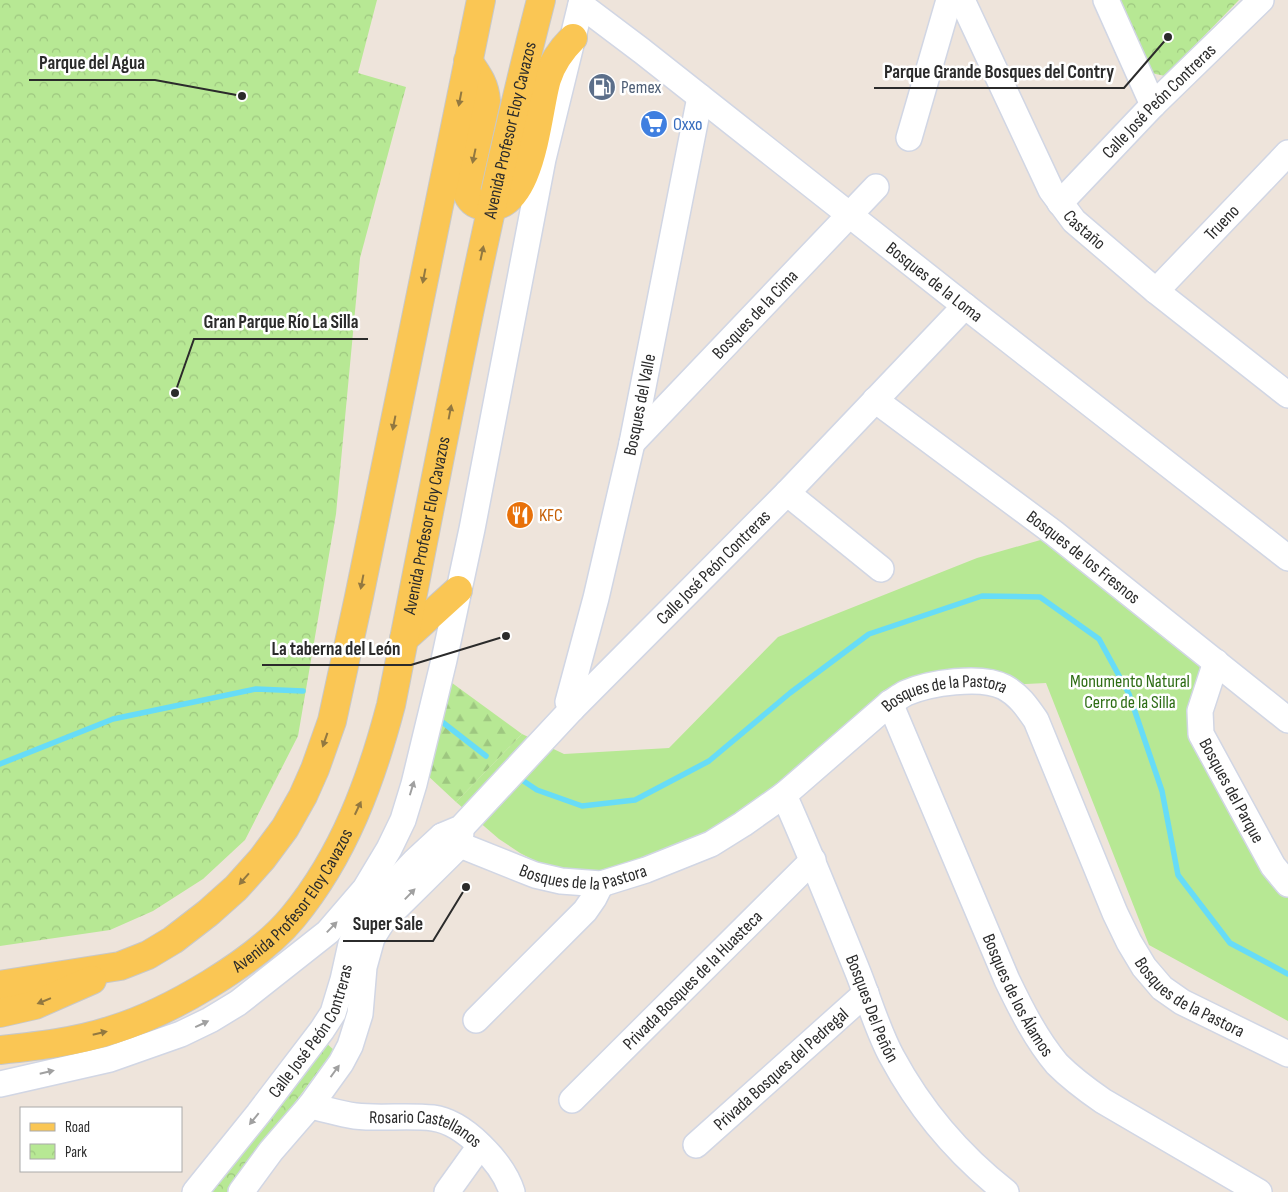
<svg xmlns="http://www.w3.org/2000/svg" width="1288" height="1192" font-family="'Sofia Sans Condensed',sans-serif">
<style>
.grass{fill:#b7e894}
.forest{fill:url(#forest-firs)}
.park{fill:url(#park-crowns)}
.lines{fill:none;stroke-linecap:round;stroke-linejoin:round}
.stream{stroke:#67dcf7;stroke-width:5.5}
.minor-casing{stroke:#d1d6e4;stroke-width:28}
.major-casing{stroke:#c8c8c8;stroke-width:30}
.minor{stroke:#fff;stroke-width:25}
.major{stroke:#fac654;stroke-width:28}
.oneway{fill:#927840}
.oneway2{fill:#a0a0a0}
.labels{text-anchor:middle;stroke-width:5;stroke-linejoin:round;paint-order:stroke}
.service-label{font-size:18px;fill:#4e5e75;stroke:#fff;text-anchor:start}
.street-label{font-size:18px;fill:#2b2b2b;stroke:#fff}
.shop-label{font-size:18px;fill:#366cbe;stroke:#fff;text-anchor:start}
.food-label{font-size:18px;fill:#c56008;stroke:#fff;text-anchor:start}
.park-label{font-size:18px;fill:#2e6d15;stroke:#fff}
.leader{fill:none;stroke:#2b2b2b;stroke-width:2}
.callout-dot{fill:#2b2b2b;stroke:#fff;stroke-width:2}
.callout-label{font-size:19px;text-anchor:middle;font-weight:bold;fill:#2b2b2b;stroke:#fff;stroke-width:5;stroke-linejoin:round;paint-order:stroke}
</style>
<defs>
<pattern id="forest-firs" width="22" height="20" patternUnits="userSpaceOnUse" patternTransform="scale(1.25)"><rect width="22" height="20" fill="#b7e894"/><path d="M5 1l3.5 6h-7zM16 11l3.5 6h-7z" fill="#9ec780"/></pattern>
<pattern id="park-crowns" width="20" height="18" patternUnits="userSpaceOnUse" patternTransform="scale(1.25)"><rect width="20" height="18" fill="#b7e894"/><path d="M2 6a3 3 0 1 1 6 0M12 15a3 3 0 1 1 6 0" fill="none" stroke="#9ec780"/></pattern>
</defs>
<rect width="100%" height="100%" fill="#eee4db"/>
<path class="grass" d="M1051 537 1212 662 1197 729 1254 859 1288 891V1021L1149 945 1046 683 901 690 710 840 600 879 549 868 520 853 499 839 456 802 522 734 564 754 669 748 778 637 977 558Z"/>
<path class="forest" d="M448 680 522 734 456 802 426 774Z"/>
<g class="park">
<path d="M0 0H377L358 73 406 87 360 258 336 514 298 736 245 840 203 879 153 911 110 930 0 946Z"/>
<path d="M1115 0H1239L1165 76 1151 73Z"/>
<path d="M326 1043 334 1050 228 1192H212Z"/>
</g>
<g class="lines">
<g class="stream">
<path d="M441 721 486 756"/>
<path d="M0 764 113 719 256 689 303 691"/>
<path d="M522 780 537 790 582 806 635 800 709 761 790 693 869 634 982 596 1040 597 1099 639 1129 694 1162 791 1178 875 1230 943 1288 974"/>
</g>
<g class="minor-casing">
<g id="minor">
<path id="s1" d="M962 0 1051 190 1074 221 1156 291 1288 395"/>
<path d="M1106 0 1153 105"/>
<path id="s2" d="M581 5 642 51 965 306 1288 558"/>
<path d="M909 138 949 0"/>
<path id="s3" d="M1060 203 1153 105 1261 0"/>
<path id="s4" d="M1156 291 1288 153"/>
<path id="s5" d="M875 400 1054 533 1288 720"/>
<path id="s6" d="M632 443 876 187"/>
<path d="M787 493 881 569"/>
<path id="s7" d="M1216 662 1200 711 1201 734 1273 866 1288 884"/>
<path id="s8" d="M890 703 1007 980C1021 1009 1036 1039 1057 1064 1071 1078 1087 1090 1103 1101L1259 1192"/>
<path id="s9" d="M572 709 568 702 596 598 632 443 700 97"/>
<path id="s10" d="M784 795C810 853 833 911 857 970 868 997 878 1032 892 1057 920 1109 960 1156 1006 1192"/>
<path id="s11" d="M442 836 460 845 535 875 561 881 601 884 646 870 711 844 743 824 784 795 890 703C895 700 900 696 906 693 929 683 981 675 1004 687 1019 695 1027 707 1036 720L1115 913 1129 942 1144 967 1162 988 1182 1002 1288 1054"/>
<path d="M476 1020 585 911 594 898 601 884"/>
<path d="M0 1084 110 1059 181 1034 210 1020 238 1003 328 932 365 889 389 849 403 820 414 784 444 660 472 529 543 159 582 0"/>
<path id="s12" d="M572 1100 813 860"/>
<path id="s13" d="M310 1106C325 1109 340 1114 355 1116 381 1119 407 1115 433 1118 464 1122 503 1163 512 1192"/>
<path id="s14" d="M696 1145 866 993"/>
<path id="s15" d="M195 1192 258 1114 322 1030 333 1013 343 980 351 944 360 921 374 904 415 861 442 836 461 828 572 709 787 493 965 306"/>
<path d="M241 1192 271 1151 310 1106 341 1063 350 1046 360 1014 364 967 372 938 382 922 460 845 461 831"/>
<path d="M447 1192 480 1146"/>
</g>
</g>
<g class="major-casing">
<g id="major">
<path d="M468 61C477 74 485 84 486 101L466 190C469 200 474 205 484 206 533 213 537 111 547 79 552 63 561 50 573 38"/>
<path d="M404 639 458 590"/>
<path d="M0 985 120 966 148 955 173 940 208 913 236 888 262 859 285 828 303 796 315 769 332 721 359 597 481 0"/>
<path d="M0 1013 35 1005 92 980"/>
<path id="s16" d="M0 1050C38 1046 76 1042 112 1030 168 1013 256 962 293 917 344 855 371 781 391 705 438 469 481 233 541 0"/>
</g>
</g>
<use href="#minor" class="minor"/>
<use href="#major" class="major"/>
</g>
<defs><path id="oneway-solid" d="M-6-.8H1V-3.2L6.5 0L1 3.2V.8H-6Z" transform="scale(1.25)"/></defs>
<g class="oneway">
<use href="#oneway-solid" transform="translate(460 99) rotate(101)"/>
<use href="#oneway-solid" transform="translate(474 156) rotate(102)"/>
<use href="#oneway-solid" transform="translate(482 253) rotate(-78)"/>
<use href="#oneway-solid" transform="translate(424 276) rotate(101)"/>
<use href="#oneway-solid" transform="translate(450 412) rotate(-79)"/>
<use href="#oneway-solid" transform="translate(394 423) rotate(101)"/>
<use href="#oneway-solid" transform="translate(362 582) rotate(101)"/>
<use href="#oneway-solid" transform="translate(325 740) rotate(109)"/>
<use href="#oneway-solid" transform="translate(358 808) rotate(-65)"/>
<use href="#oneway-solid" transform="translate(244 879) rotate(131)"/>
<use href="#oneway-solid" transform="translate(44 1001) rotate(158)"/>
<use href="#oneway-solid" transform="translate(100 1033) rotate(-13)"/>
</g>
<g class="oneway2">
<use href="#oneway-solid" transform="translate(412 788) rotate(-73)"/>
<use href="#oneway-solid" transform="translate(410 894) rotate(-46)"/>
<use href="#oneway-solid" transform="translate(332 927) rotate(-46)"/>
<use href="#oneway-solid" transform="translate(202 1024) rotate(-25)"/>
<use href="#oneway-solid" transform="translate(335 1071) rotate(-54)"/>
<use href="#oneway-solid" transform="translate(47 1072) rotate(-13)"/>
<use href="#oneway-solid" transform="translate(254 1119) rotate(129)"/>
</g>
<defs>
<g id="fuel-disc" transform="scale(1.4375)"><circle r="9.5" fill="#5c6f8a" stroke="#fff"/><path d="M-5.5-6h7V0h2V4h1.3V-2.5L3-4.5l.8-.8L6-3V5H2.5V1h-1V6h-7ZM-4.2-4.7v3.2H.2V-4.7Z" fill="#fff"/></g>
<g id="supermarket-disc" transform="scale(1.4375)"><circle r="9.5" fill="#3f7fe0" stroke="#fff"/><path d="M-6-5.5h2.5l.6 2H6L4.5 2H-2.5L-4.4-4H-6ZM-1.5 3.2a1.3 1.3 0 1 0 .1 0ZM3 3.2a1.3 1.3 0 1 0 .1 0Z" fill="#fff"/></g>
<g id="restaurant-disc" transform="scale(1.4375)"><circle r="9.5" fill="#e8710a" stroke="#fff"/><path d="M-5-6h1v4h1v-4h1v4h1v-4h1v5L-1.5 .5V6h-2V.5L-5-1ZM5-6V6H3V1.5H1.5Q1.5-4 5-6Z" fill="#fff"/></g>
</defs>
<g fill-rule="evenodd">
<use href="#fuel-disc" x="602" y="87"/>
<use href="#supermarket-disc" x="654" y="124"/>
<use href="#restaurant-disc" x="520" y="515"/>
</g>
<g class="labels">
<g class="service-label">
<text x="621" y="93">Pemex</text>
</g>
<g class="street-label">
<text dy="6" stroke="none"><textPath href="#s3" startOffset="142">Calle José Peón Contreras</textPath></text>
<text dy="6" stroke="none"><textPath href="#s16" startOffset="1152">Avenida Profesor Eloy Cavazos</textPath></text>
<text dy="6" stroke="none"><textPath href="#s4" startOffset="95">Trueno</textPath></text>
<text dy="6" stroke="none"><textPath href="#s1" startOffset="262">Castaño</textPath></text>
<text dy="6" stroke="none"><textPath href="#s2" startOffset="449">Bosques de la Loma</textPath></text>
<text dy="6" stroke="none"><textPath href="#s6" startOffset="178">Bosques de la Cima</textPath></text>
<text dy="6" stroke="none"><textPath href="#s9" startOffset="314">Bosques del Valle</textPath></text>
<text dy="6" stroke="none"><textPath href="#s16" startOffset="748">Avenida Profesor Eloy Cavazos</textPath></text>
<text dy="6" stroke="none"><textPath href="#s5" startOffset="261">Bosques de los Fresnos</textPath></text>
<text dy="6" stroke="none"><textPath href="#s15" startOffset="824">Calle José Peón Contreras</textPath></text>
<text dy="6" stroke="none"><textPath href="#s11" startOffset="570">Bosques de la Pastora</textPath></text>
<text dy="6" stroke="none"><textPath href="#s7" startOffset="139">Bosques del Parque</textPath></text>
<text dy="6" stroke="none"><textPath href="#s11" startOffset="150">Bosques de la Pastora</textPath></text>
<text dy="6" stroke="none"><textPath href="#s16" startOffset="342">Avenida Profesor Eloy Cavazos</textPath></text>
<text dy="6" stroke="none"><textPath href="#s12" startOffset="170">Privada Bosques de la Huasteca</textPath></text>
<text dy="6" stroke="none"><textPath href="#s8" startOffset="319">Bosques de los Álamos</textPath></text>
<text dy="6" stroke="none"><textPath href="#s11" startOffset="1004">Bosques de la Pastora</textPath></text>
<text dy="6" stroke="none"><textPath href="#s10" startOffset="231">Bosques Del Peñón</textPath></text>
<text dy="6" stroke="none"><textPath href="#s15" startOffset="200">Calle José Peón Contreras</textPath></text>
<text dy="6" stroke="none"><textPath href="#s14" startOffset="114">Privada Bosques del Pedregal</textPath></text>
<text dy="6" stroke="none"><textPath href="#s13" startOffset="119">Rosario Castellanos</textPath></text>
</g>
<g class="shop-label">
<text x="673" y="130">Oxxo</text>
</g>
<g class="food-label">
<text x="539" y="521">KFC</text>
</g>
<g class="park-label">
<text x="1130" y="687">Monumento Natural<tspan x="1130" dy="21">Cerro de la Silla</tspan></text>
</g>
</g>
<path class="leader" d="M242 96L155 80H29M1168 37L1124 88H874M175 393L194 339H368M506 636L411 665H262M466 887L433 941H343"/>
<g class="callout-dot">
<circle cx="242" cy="96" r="5"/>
<circle cx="1168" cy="37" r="5"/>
<circle cx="175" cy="393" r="5"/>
<circle cx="506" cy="636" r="5"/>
<circle cx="466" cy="887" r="5"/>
</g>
<g class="callout-label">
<text x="92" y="69">Parque del Agua</text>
<text x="999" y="78">Parque Grande Bosques del Contry</text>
<text x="281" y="328">Gran Parque Río La Silla</text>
<text x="336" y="655">La taberna del León</text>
<text x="388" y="930">Super Sale</text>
</g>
<rect x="20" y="1107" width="162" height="65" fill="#ffffff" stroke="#aaaaaa"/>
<rect x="30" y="1123" width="25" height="8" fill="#fac654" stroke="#aaaaaa"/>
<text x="65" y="1132" font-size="15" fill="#2b2b2b">Road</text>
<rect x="30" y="1144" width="25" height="15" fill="url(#park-crowns)" stroke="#aaaaaa"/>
<text x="65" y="1157" font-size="15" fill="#2b2b2b">Park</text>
</svg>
